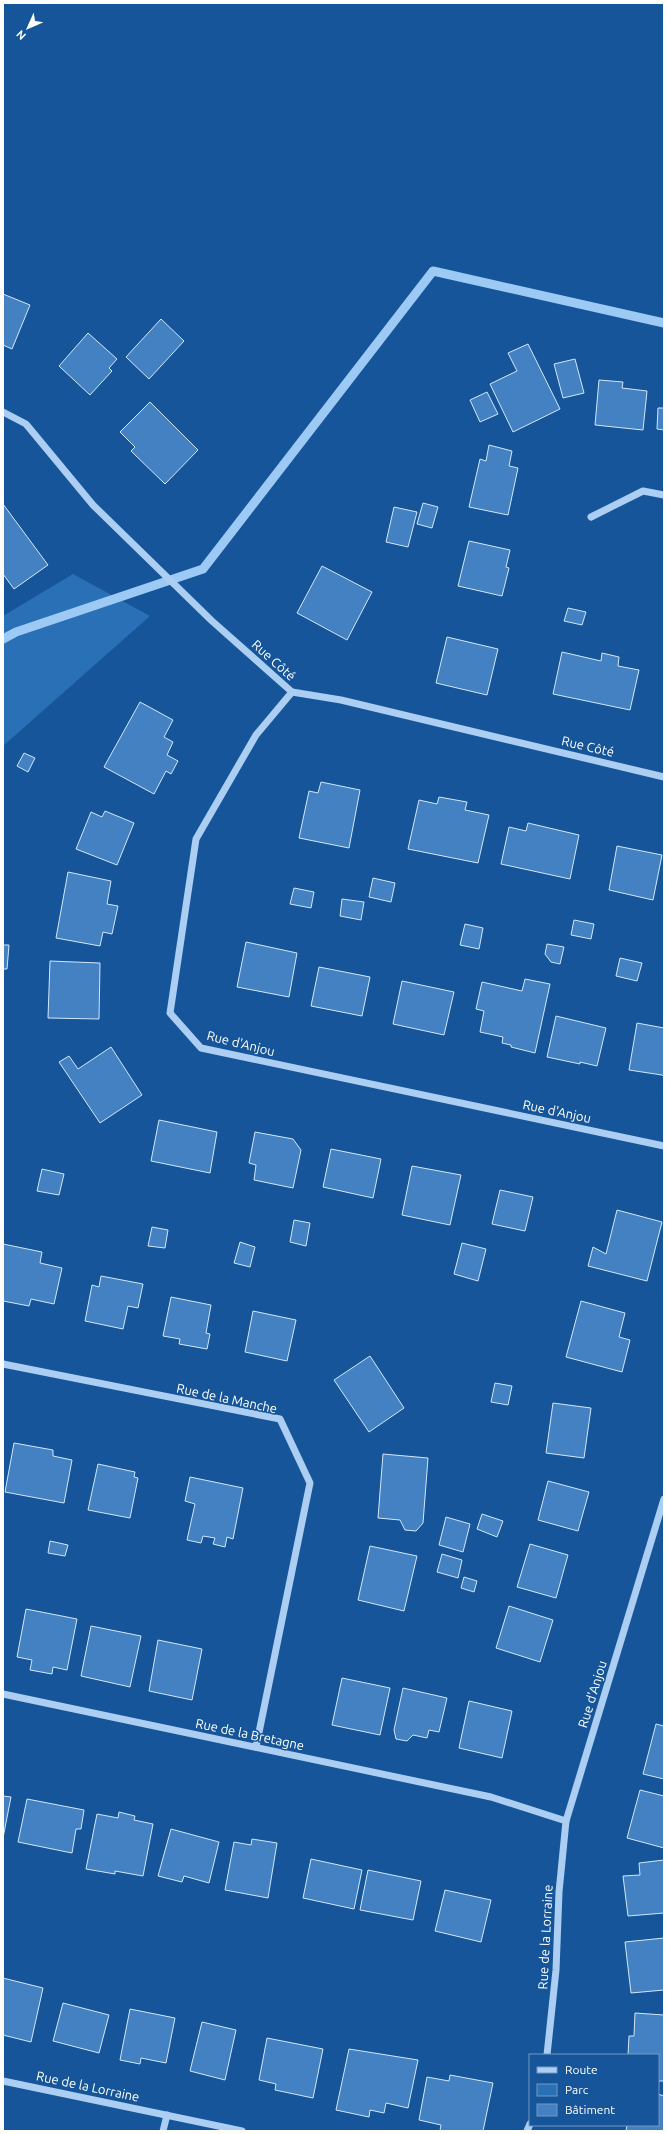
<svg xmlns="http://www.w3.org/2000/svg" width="667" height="2134" font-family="Ubuntu,sans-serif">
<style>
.green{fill:#2a70b7}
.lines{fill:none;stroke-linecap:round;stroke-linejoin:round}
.stream{stroke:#9dcaf5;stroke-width:9}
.building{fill:#4481c2;stroke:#d2e7fc}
.minor{stroke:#abcef2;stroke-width:7}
.labels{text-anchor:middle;stroke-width:3;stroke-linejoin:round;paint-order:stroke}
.street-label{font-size:13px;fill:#fff;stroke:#16559a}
</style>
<rect width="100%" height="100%" fill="#16559a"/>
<path class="green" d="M73 574 150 616 3 746V616Z"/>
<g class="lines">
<path class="stream" d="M3 639 16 632 203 569 433 271 664 323"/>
</g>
<g class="building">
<path d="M3 294 30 305 12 349 3 345Z"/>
<path d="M161 319 184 341 149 379 126 357Z"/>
<path d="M88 333 117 359 109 368 112 371 90 395 59 366Z"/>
<path d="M528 344 560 409 513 432 490 384 517 371 508 353Z"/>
<path d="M575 359 584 393 563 398 554 364Z"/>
<path d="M599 380 623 382 622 388 647 391 643 430 595 425Z"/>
<path d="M487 392 498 414 480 422 470 400Z"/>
<path d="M150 402 198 450 165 484 131 451 135 447 120 432Z"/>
<path d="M658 408H664V430L657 429Z"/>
<path d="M489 445 512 451 509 466 518 468 508 515 469 507 480 459 486 461Z"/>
<path d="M423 503 438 507 432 528 417 524Z"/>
<path d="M3 504 48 565 14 589 3 574Z"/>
<path d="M394 507 417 512 408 547 386 542Z"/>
<path d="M469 541 510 550 506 567 509 568 502 596 458 586Z"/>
<path d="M322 566 372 592 347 640 297 613Z"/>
<path d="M568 608 586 612 582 625 564 621Z"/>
<path d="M447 637 498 649 487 695 436 683Z"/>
<path d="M562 652 601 661 602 653 619 657 618 666 639 670 630 710 553 694Z"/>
<path d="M140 702 173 720 164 737 173 742 167 755 178 761 171 774 166 771 154 794 104 767Z"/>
<path d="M24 753 35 758 28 772 17 766Z"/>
<path d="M321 782 360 790 349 848 299 838 309 791 318 793Z"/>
<path d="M439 797 467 802 465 810 489 815 478 863 408 849 419 800 437 804Z"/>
<path d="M105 811 134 823 117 865 76 849 91 812 102 817Z"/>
<path d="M528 823 579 835 570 879 501 864 509 827 526 831Z"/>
<path d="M617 846 662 855 653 900 609 890Z"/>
<path d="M68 872 111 881 107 904 118 906 112 934 103 932 100 946 56 938Z"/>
<path d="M373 878 395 883 391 902 369 897Z"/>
<path d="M294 888 314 892 311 908 290 904Z"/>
<path d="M342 899 364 902 361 920 340 916Z"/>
<path d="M574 920 594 924 591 939 571 935Z"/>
<path d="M465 924 483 928 479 949 460 945Z"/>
<path d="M246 942 297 953 289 997 237 987Z"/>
<path d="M547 944 564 947 560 964 551 962 545 954Z"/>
<path d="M3 945H9L7 969H3Z"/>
<path d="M620 958 642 963 637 981 616 976Z"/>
<path d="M50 961 100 963 99 1019 48 1018Z"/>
<path d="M319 967 370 977 362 1016 311 1006Z"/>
<path d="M525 979 550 984 535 1053 511 1047V1045L502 1043 503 1037 480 1032 484 1011 476 1009 482 982 522 991Z"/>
<path d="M402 981 454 992 444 1035 393 1024Z"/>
<path d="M556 1016 606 1028 597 1066 580 1062V1064L547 1057Z"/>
<path d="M637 1023 664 1028V1077L662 1075 629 1070Z"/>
<path d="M111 1047 142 1095 100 1123 59 1062 69 1056 78 1069Z"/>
<path d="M159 1120 217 1132 210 1173 151 1161Z"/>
<path d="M255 1132 293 1139 301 1150 293 1188 254 1180 256 1165 249 1163Z"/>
<path d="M331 1149 381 1159 373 1198 323 1187Z"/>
<path d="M412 1166 461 1175 450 1225 402 1215Z"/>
<path d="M42 1169 64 1174 59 1195 37 1191Z"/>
<path d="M500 1190 533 1197 525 1231 492 1224Z"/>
<path d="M617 1210 662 1222 647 1281 588 1266 593 1247 606 1254Z"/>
<path d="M294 1220 310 1223 306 1246 290 1242Z"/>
<path d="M152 1227 168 1230 165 1248 148 1246Z"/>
<path d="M240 1242 255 1247 250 1267 234 1263Z"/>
<path d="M462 1243 486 1249 478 1281 454 1274Z"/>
<path d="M3 1244 42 1252 40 1263 62 1268 54 1304 31 1299 29 1306 3 1301Z"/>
<path d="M101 1276 143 1284 138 1308 128 1306 123 1329 85 1321 92 1285 99 1287Z"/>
<path d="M171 1297 211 1305 206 1333 210 1334 207 1349 179 1344 180 1339 163 1336Z"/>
<path d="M581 1301 625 1313 619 1337 630 1340 622 1372 566 1357Z"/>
<path d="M253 1311 296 1320 287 1361 245 1352Z"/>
<path d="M370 1356 404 1408 369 1432 334 1380Z"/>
<path d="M495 1383 512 1386 508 1405 491 1402Z"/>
<path d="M553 1403 591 1408 584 1458 546 1453Z"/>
<path d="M14 1443 53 1450V1456L72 1460 64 1503 5 1492Z"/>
<path d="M383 1454 428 1458 423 1523 416 1531 405 1530 400 1520 378 1518Z"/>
<path d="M98 1464 135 1472 134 1477 138 1478 130 1518 88 1510Z"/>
<path d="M190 1477 243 1488 233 1539 227 1537 225 1547 213 1544 215 1538 203 1536 201 1543 187 1540 195 1504 185 1501Z"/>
<path d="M548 1481 589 1492 578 1531 538 1520Z"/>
<path d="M482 1514 503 1521 497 1537 477 1529Z"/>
<path d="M446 1517 470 1524 463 1552 439 1545Z"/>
<path d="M50 1541 68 1545 65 1556 48 1553Z"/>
<path d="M530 1544 568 1555 556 1598 517 1587Z"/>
<path d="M370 1546 417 1556 404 1611 358 1600Z"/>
<path d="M442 1554 462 1560 458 1578 437 1572Z"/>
<path d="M464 1577 477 1581 474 1592 461 1588Z"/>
<path d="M509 1606 553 1620 540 1662 496 1648Z"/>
<path d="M26 1609 77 1619 67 1670 53 1667 52 1674 30 1670 32 1660 17 1657Z"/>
<path d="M91 1626 141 1636 130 1687 81 1676Z"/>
<path d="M158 1640 202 1649 192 1700 149 1691Z"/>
<path d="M342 1678 390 1688 380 1735 332 1725Z"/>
<path d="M403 1688 447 1698 439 1732 429 1730 427 1738 413 1735 407 1741 396 1739 394 1730Z"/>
<path d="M469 1701 512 1711 502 1758 459 1748Z"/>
<path d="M656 1724 664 1726V1779L643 1774Z"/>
<path d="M640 1790 664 1796V1848L627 1838Z"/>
<path d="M3 1796 11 1797 3 1838Z"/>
<path d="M27 1799 84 1810 81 1829H76L72 1853 18 1842Z"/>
<path d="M119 1812 135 1816 134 1820 153 1824 143 1876 115 1871V1874L86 1869 97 1814 118 1818Z"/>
<path d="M171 1829 219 1842 209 1883 184 1876 182 1882 158 1876Z"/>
<path d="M252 1839 277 1843 268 1898 225 1890 234 1842 251 1845Z"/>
<path d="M311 1859 362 1870 354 1909 303 1898Z"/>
<path d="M664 1860V1913L628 1916 623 1876 640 1875 639 1863Z"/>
<path d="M368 1870 421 1881 413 1920 360 1910Z"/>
<path d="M445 1890 491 1900 481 1942 435 1931Z"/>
<path d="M664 1938V1990L631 1993 625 1942Z"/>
<path d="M3 1978 43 1988 31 2042 3 2035Z"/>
<path d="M63 2003 109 2015 99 2053 53 2041Z"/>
<path d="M130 2009 175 2018 166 2063 141 2058 140 2064 120 2060Z"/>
<path d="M635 2013 664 2015V2081H658V2055H628L629 2036H634Z"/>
<path d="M202 2022 236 2030 225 2080 190 2071Z"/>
<path d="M267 2038 323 2049 313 2098 275 2090 276 2084 259 2080Z"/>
<path d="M349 2049 418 2060 408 2108 386 2103 384 2113 370 2110 369 2117 336 2110Z"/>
<path d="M450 2075 493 2083 483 2131H440L441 2125 419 2120 427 2077 449 2081Z"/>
<path d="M658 2094 664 2096V2131H626L627 2125H658Z"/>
</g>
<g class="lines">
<g class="minor">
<path d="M3 412 26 424 93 505 212 621 292 692 341 700 664 777"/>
<path d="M591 517 643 491 664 495"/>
<path d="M292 692 256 735 196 839 170 1013 201 1048 664 1146"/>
<path d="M3 1364 280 1419 310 1483 256 1747"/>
<path d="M3 1694 491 1797 566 1821 664 1499"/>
<path d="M547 2055 556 1970 559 1892 566 1821"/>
<path d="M3 2081 242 2131"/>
<path d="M163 2131 167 2115"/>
<path d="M527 2131 530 2124"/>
</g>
</g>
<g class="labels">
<g class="street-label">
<text transform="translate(274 660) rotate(42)" y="5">Rue Côté</text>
<text transform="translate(588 746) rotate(13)" y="5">Rue Côté</text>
<text transform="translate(241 1043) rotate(14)" y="5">Rue d'Anjou</text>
<text transform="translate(557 1111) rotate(12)" y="5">Rue d'Anjou</text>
<text transform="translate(227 1398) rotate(12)" y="5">Rue de la Manche</text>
<text transform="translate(592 1694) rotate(-73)" y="5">Rue d'Anjou</text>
<text transform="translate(250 1734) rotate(12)" y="5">Rue de la Bretagne</text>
<text transform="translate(545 1937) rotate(-87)" y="5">Rue de la Lorraine</text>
<text transform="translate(88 2086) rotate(12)" y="5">Rue de la Lorraine</text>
</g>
</g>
<rect width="667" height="2134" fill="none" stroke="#ffffff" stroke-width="8"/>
<rect x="529" y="2054" width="130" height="72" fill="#16559a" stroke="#7399c2"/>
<rect x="537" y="2067" width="20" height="6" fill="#abcef2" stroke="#7399c2"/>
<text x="565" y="2074" font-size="12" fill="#ffffff">Route</text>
<rect x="537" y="2084" width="20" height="12" fill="#2a70b7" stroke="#7399c2"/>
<text x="565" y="2094" font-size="12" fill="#ffffff">Parc</text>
<rect x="537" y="2104" width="20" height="12" fill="#4481c2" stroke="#7399c2"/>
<text x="565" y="2114" font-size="12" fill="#ffffff">Bâtiment</text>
<g transform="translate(28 28) rotate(225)" stroke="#16559a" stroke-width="3" paint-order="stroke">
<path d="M0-3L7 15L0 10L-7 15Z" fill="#ffffff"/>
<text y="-6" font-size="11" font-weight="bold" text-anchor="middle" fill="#ffffff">N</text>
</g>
</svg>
